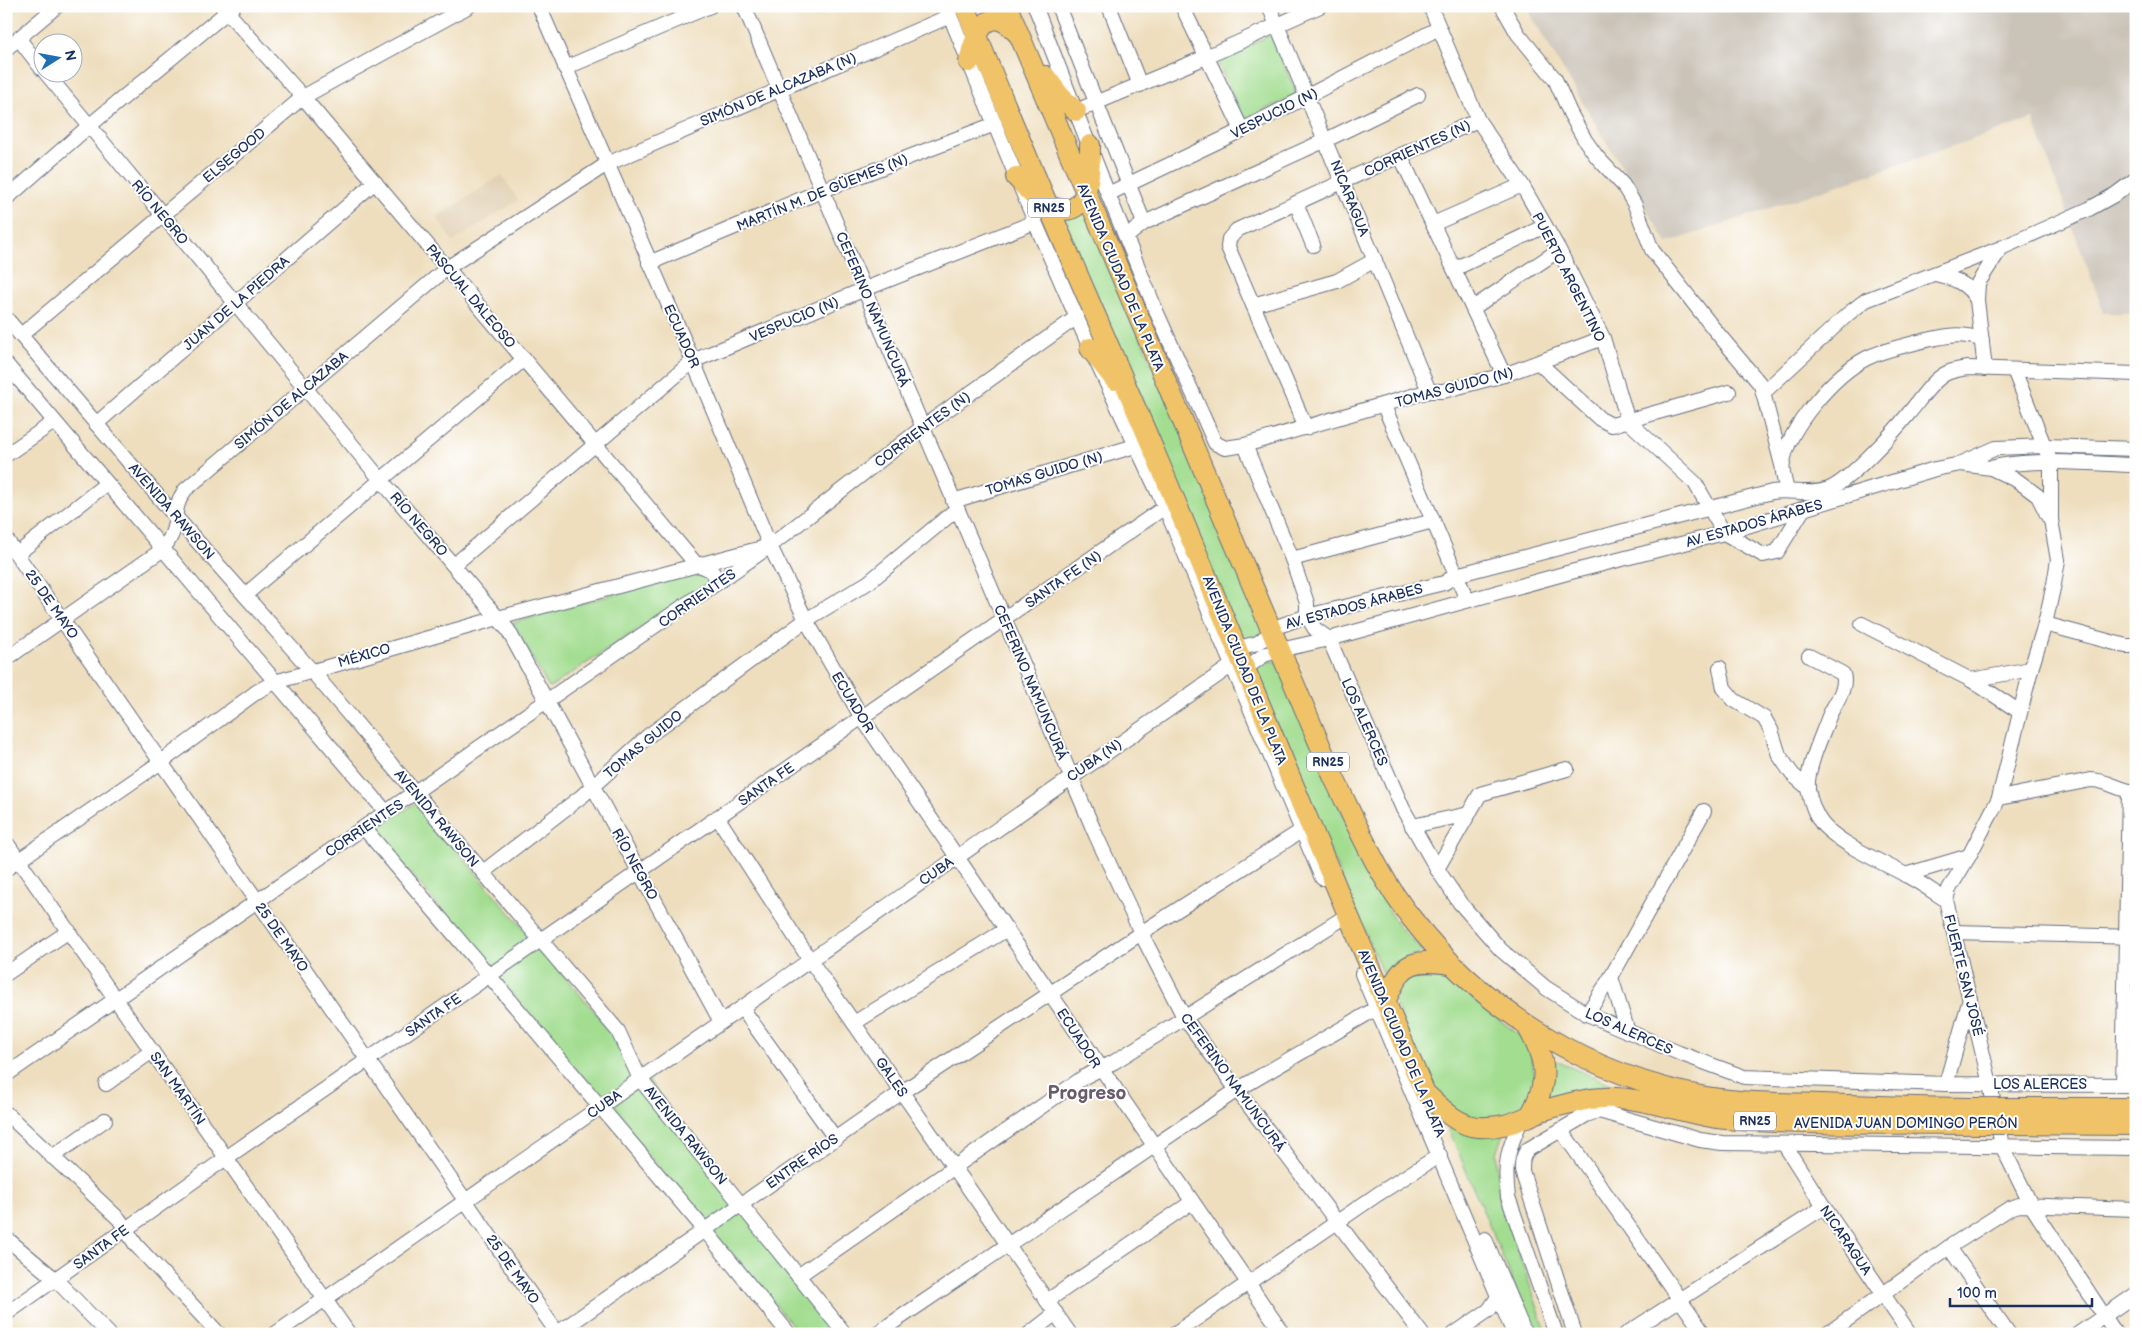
<svg xmlns="http://www.w3.org/2000/svg" width="2142" height="1340" font-family="'Balsamiq Sans',sans-serif">
<style>
.built{fill:#e2d1b6}
.industrial{fill:#cac3b8}
.green{fill:#a2dd90;stroke:#5e8677}
.lines{fill:none;stroke-linecap:round;stroke-linejoin:round}
.minor-casing{stroke:#656c80;stroke-width:16}
.highway-casing{stroke:#656c80;stroke-width:22}
.minor{stroke:#fff;stroke-width:14}
.highway{stroke:#f1c369;stroke-width:20}
.highway-bridge-casing{stroke:#656c80;stroke-width:22;stroke-linecap:butt}
.highway-bridge{stroke:#f1c369;stroke-width:20}
.labels{text-anchor:middle;stroke-width:4;stroke-linejoin:round;paint-order:stroke}
.shield{fill:#fff;stroke:#5f6d8e;stroke-width:1}
.shield-label{font-size:12px;font-weight:bold;fill:#1b2f5e}
.street-label{font-size:14px;fill:#1b2f5e;stroke:#fff}
.district-label{font-size:19px;font-weight:bold;fill:#695c6b;stroke:#fff}
</style>
<rect width="100%" height="100%" fill="#fff"/>
<filter id="ink" filterUnits="userSpaceOnUse"><feTurbulence type="fractalNoise" baseFrequency=".02" numOctaves="2"/><feDisplacementMap in="SourceGraphic" scale="10" xChannelSelector="R" yChannelSelector="G"/><feConvolveMatrix kernelMatrix="1 2 1 2 8 2 1 2 1" color-interpolation-filters="sRGB"/></filter>
<filter id="wash" filterUnits="userSpaceOnUse"><feTurbulence type="fractalNoise" baseFrequency=".0096" numOctaves="4" result="noise"/><feDisplacementMap in="SourceGraphic" scale="20" xChannelSelector="R" yChannelSelector="G"/><feGaussianBlur stdDeviation="1.12" result="paint"/><feColorMatrix in="noise" values="0 0 0 0 0 0 0 0 0 0 0 0 0 0 0 0 0 1.4 0 .05"/><feComposite in="paint" operator="in"/></filter>
<g filter="url(#wash)">
<rect width="100%" height="100%" fill="#eedebe"/>
<path class="built" d="M502 175 518 200 453 242 437 217Z"/>
<path class="industrial" d="M1525 6H2136V313H2104L2033 119 1667 243Z"/>
<g class="green">
<path d="M1271 35 1297 95 1244 119 1217 61Z"/>
<path d="M1084 205 1264 626 1259 636 1249 641 1238 638 1057 216Z"/>
<path d="M702 569 713 580 549 688 513 623Z"/>
<path d="M1269 661 1278 662 1332 792 1381 895 1397 925 1424 952C1408 956 1391 962 1385 979L1255 676 1257 667Z"/>
<path d="M416 803 617 1038 840 1334H800L374 830Z"/>
<path d="M2132 808H2136V935H2131Z"/>
<path d="M2129 948H2136V1079H2127Z"/>
<path d="M1440 967 1477 1003 1530 1043 1535 1080 1523 1112 1497 1119 1476 1117 1459 1112 1434 1095 1393 998 1406 973Z"/>
<path d="M1551 1059 1616 1086 1619 1092 1589 1089 1546 1096Z"/>
<path d="M1447 1125 1504 1131 1496 1153 1500 1200 1547 1334H1535Z"/>
</g>
</g>
<g filter="url(#ink)">
<g class="lines">
<g class="minor-casing">
<g id="minor">
<path d="M222 6 303 97 696 564C708 568 715 570 717 583"/>
<path d="M539 6 693 361 770 546 806 620 862 718 1283 1334"/>
<path d="M744 6 1095 833 1141 933 1184 1017 1237 1090 1422 1334"/>
<path d="M946 6 1035 222 1090 348 1165 507 1322 878"/>
<path d="M1035 6 1108 194 1157 313 1215 443 1225 448 1245 445 1429 391H1443L1504 375 1603 338"/>
<path d="M1058 6 1144 223"/>
<path d="M1109 6 1140 85"/>
<path d="M1182 6 1242 130"/>
<path d="M1269 6 1429 391"/>
<path d="M1430 6 1478 120 1522 185 1559 250 1603 338 1628 421 1695 483 1724 533 1763 555 1777 552 1804 508"/>
<path d="M1502 6 1518 34 1555 79 1570 113 1585 140 1597 157 1623 185 1635 205 1652 250 1714 329 1761 385 1782 465"/>
<path d="M19 39 42 69"/>
<path d="M6 49 57 6"/>
<path d="M565 68 710 6"/>
<path d="M45 72 381 480 508 630 721 1022"/>
<path d="M1076 111 1206 57 1320 6"/>
<path d="M1400 155 1504 375"/>
<path d="M1108 194 1242 130 1439 28"/>
<path d="M6 199 89 126 233 7"/>
<path d="M1296 203 1313 245"/>
<path d="M1433 224 1522 185"/>
<path d="M1126 237 1144 223 1326 140 1418 95"/>
<path d="M649 263 823 190 995 124"/>
<path d="M1454 269 1545 226"/>
<path d="M1935 274C1953 278 1968 283 1977 300"/>
<path d="M1253 305 1337 281 1375 260"/>
<path d="M1473 308 1559 250"/>
<path d="M6 318 174 515 311 670 618 1031 640 1079 845 1334"/>
<path d="M21 335 303 97 469 6"/>
<path d="M1539 363 1600 419 1612 425 1729 392"/>
<path d="M6 364 386 812"/>
<path d="M1985 369 1977 300 1978 283 2001 248"/>
<path d="M2014 370 2051 463V520L2058 560 2054 584 2045 624 2031 669 1999 798 1969 856 1949 889 1946 900 1990 1084 2002 1146 2031 1205 2116 1334"/>
<path d="M1763 393 1848 314 1866 300 2001 248 2089 209 2116 194 2136 179"/>
<path d="M1384 406 1467 600"/>
<path d="M96 424 375 182"/>
<path d="M1306 428 1228 247 1229 239 1237 230 1478 120"/>
<path d="M1245 445 1292 559 1307 603V616L1315 629 1329 639 1403 809 1437 869 1460 903 1501 950 1546 988 1587 1014 1679 1053 1744 1077 1946 1084 2136 1085"/>
<path d="M6 455 54 422"/>
<path d="M1962 463 1996 448 2045 446 2136 449"/>
<path d="M1991 468C2030 457 2094 464 2136 465"/>
<path d="M1787 490C1785 482 1781 471 1783 463 1788 427 1835 374 1867 358 1883 350 1901 347 1918 342 1941 337 1959 331 1982 340"/>
<path d="M953 501 1135 446"/>
<path d="M6 539 558 1334"/>
<path d="M17 554 106 484"/>
<path d="M1292 559 1433 521"/>
<path d="M454 565 693 361 865 289 1035 222"/>
<path d="M245 595 524 359"/>
<path d="M1862 624 1971 680 2020 712"/>
<path d="M2045 624 2126 646H2136"/>
<path d="M1234 655 1237 648 1258 643 1279 626 1307 616 1444 583 1456 575 1772 492C1790 489 1812 496 1829 489 1849 481 1895 431 1909 413 1920 400 1931 382 1945 374 1952 370 1960 369 1968 368L2136 374"/>
<path d="M1809 656 1843 674C1848 690 1833 704 1828 719 1821 738 1806 770 1808 789 1810 801 1816 818 1825 827 1846 847 1878 860 1904 874 1918 881 1932 891 1946 900"/>
<path d="M6 659 162 550C165 546 169 541 171 536 179 519 171 510 185 490L447 268 607 164 950 16"/>
<path d="M1237 667 1246 668 1264 655 1280 650 1329 639 1567 573 1724 533 1935 469 1961 464 1991 468 2018 481 2038 496 2049 518"/>
<path d="M1720 668 1724 688 1734 700 1764 718 1771 730 1779 755 1792 774 1808 788"/>
<path d="M1971 680 2031 669"/>
<path d="M1999 798 2091 780C2107 780 2120 791 2136 792"/>
<path d="M718 818 810 960 1070 1334"/>
<path d="M1412 826 1469 814"/>
<path d="M364 828 704 1229 789 1334"/>
<path d="M6 842 349 1334"/>
<path d="M6 869 161 762 258 691 275 682 498 618 762 548"/>
<path d="M1437 869 1480 794 1567 769"/>
<path d="M483 872 582 796 648 736 806 620 869 582 957 509"/>
<path d="M1905 875 1969 856"/>
<path d="M1954 932 2136 937"/>
<path d="M6 974 69 931"/>
<path d="M1362 974 1514 1334"/>
<path d="M1611 977 1628 1032"/>
<path d="M742 1008 835 1138"/>
<path d="M1587 1014 1611 977 1704 811"/>
<path d="M854 1023 1007 929"/>
<path d="M6 1075 717 583 770 546 923 427 1077 317"/>
<path d="M106 1084 152 1051"/>
<path d="M1946 1084 1970 999"/>
<path d="M2123 1085 2129 791"/>
<path d="M6 1113 119 1219 136 1245 219 1334"/>
<path d="M1521 1121C1507 1150 1504 1166 1508 1197L1556 1334"/>
<path d="M1561 1130 1704 1334"/>
<path d="M1784 1144 1824 1207 1910 1334"/>
<path d="M52 1157 105 1120"/>
<path d="M6 1238 56 1280 109 1334"/>
<path d="M1485 1239 1525 1334"/>
<path d="M1949 1247 2009 1334"/>
<path d="M798 1276 1084 1077 1114 1062 1340 920"/>
<path d="M1047 1301 1192 1202"/>
<path d="M6 1314 226 1158 1165 507"/>
<path d="M275 1334 1231 666"/>
<path d="M556 1334 902 1092 1141 933 1301 831"/>
<path d="M876 1334 1237 1090 1377 1008"/>
<path d="M1029 1334 1056 1313"/>
<path d="M1174 1334 1378 1194 1440 1155"/>
<path d="M1454 1334 1489 1310 1498 1297"/>
<path d="M1575 1334 1522 1171C1522 1162 1522 1157 1527 1150L1586 1115 1598 1111 1606 1113 1700 1140 1722 1143 2136 1148"/>
<path d="M1626 1334 1824 1207"/>
<path d="M1827 1334 1949 1247 2010 1208 2019 1205 2136 1209"/>
<path d="M2078 1334 2136 1294"/>
</g>
</g>
<g class="highway-casing">
<g id="highway">
<path d="M965 6C1026 161 1095 312 1160 465 1248 674 1333 885 1425 1093 1439 1106 1457 1126 1478 1127 1496 1128 1513 1124 1529 1116 1543 1109 1587 1098 1603 1098 1644 1096 1685 1115 1726 1119 1811 1126 1898 1123 1984 1124"/>
<path d="M1007 6 1334 778C1358 827 1379 878 1413 920 1484 1011 1592 1077 1706 1097 1744 1103 1783 1103 1821 1104 1875 1106 1930 1108 1984 1108"/>
<path d="M969 62C975 34 988 0 1017 33"/>
<path d="M1045 76 1060 96 1076 111"/>
<path d="M1016 177C1022 183 1028 191 1035 197 1041 202 1048 206 1055 208 1092 220 1090 167 1090 145"/>
<path d="M1090 348 1115 380"/>
<path d="M1385 1002C1402 964 1408 958 1451 964"/>
<path d="M1527 1026C1547 1062 1550 1079 1530 1116"/>
<path d="M2005 1108H2136"/>
<path d="M2005 1124 2136 1125"/>
</g>
</g>
<use href="#minor" class="minor"/>
<use href="#highway" class="highway"/>
<g class="highway-bridge-casing">
<g id="highway-bridge">
<path d="M1984 1108H2005"/>
<path d="M1984 1124H2005"/>
</g>
</g>
<use href="#highway-bridge" class="highway-bridge"/>
</g>
</g>
<g class="labels">
<g class="shield">
<rect x="1028" y="198.5" width="42" height="19" rx="4"/>
<rect x="1307" y="752.5" width="42" height="19" rx="4"/>
<rect x="1734" y="1111.5" width="42" height="19" rx="4"/>
</g>
<g class="shield-label">
<text x="1049" y="212">RN25</text>
<text x="1328" y="766">RN25</text>
<text x="1755" y="1125">RN25</text>
</g>
<g class="street-label">
<text transform="translate(778 89) rotate(-23)" y="5">SIMÓN DE ALCAZABA (N)</text>
<text transform="translate(1274 113) rotate(-27)" y="5">VESPUCIO (N)</text>
<text transform="translate(1417 148) rotate(-25)" y="5">CORRIENTES (N)</text>
<text transform="translate(234 155) rotate(-40)" y="5">ELSEGOOD</text>
<text transform="translate(822 192) rotate(-22)" y="5">MARTÍN M. DE GÜEMES (N)</text>
<text transform="translate(1350 198) rotate(68)" y="5">NICARAGUA</text>
<text transform="translate(160 212) rotate(50)" y="5">RÍO NEGRO</text>
<text transform="translate(1121 277) rotate(67)" y="5">AVENIDA CIUDAD DE LA PLATA</text>
<text transform="translate(1569 277) rotate(63)" y="5">PUERTO ARGENTINO</text>
<text transform="translate(471 296) rotate(50)" y="5">PASCUAL DALEOSO</text>
<text transform="translate(236 303) rotate(-41)" y="5">JUAN DE LA PIEDRA</text>
<text transform="translate(873 309) rotate(67)" y="5">CEFERINO NAMUNCURÁ</text>
<text transform="translate(794 319) rotate(-23)" y="5">VESPUCIO (N)</text>
<text transform="translate(682 336) rotate(66)" y="5">ECUADOR</text>
<text transform="translate(1454 387) rotate(-15)" y="5">TOMAS GUIDO (N)</text>
<text transform="translate(291 400) rotate(-40)" y="5">SIMÓN DE ALCAZABA</text>
<text transform="translate(922 429) rotate(-37)" y="5">CORRIENTES (N)</text>
<text transform="translate(1044 473) rotate(-17)" y="5">TOMAS GUIDO (N)</text>
<text transform="translate(172 511) rotate(49)" y="5">AVENIDA RAWSON</text>
<text transform="translate(1754 523) rotate(-16)" y="5">AV. ESTADOS ÁRABES</text>
<text transform="translate(419 524) rotate(49)" y="5">RÍO NEGRO</text>
<text transform="translate(1063 579) rotate(-35)" y="5">SANTA FE (N)</text>
<text transform="translate(697 598) rotate(-35)" y="5">CORRIENTES</text>
<text transform="translate(52 604) rotate(55)" y="5">25 DE MAYO</text>
<text transform="translate(1354 606) rotate(-15)" y="5">AV. ESTADOS ÁRABES</text>
<text transform="translate(364 655) rotate(-16)" y="5">MÉXICO</text>
<text transform="translate(1245 670) rotate(68)" y="5">AVENIDA CIUDAD DE LA PLATA</text>
<text transform="translate(1031 682) rotate(67)" y="5">CEFERINO NAMUNCURÁ</text>
<text transform="translate(853 702) rotate(59)" y="5">ECUADOR</text>
<text transform="translate(1365 722) rotate(66)" y="5">LOS ALERCES</text>
<text transform="translate(643 744) rotate(-40)" y="5">TOMAS GUIDO</text>
<text transform="translate(1094 760) rotate(-35)" y="5">CUBA (N)</text>
<text transform="translate(766 784) rotate(-35)" y="5">SANTA FE</text>
<text transform="translate(437 818) rotate(50)" y="5">AVENIDA RAWSON</text>
<text transform="translate(364 828) rotate(-34)" y="5">CORRIENTES</text>
<text transform="translate(635 864) rotate(61)" y="5">RÍO NEGRO</text>
<text transform="translate(936 871) rotate(-35)" y="5">CUBA</text>
<text transform="translate(282 937) rotate(55)" y="5">25 DE MAYO</text>
<text transform="translate(1964 975) rotate(76)" y="5">FUERTE SAN JOSÉ</text>
<text transform="translate(433 1015) rotate(-35)" y="5">SANTA FE</text>
<text transform="translate(1629 1031) rotate(24)" y="5">LOS ALERCES</text>
<text transform="translate(1079 1038) rotate(57)" y="5">ECUADOR</text>
<text transform="translate(1402 1043) rotate(67)" y="5">AVENIDA CIUDAD DE LA PLATA</text>
<text transform="translate(892 1077) rotate(55)" y="5">GALES</text>
<text transform="translate(1233 1082) rotate(54)" y="5">CEFERINO NAMUNCURÁ</text>
<text x="2040" y="1089">LOS ALERCES</text>
<text transform="translate(178 1088) rotate(55)" y="5">SAN MARTÍN</text>
<text transform="translate(604 1104) rotate(-35)" y="5">CUBA</text>
<text x="1906" y="1128">AVENIDA JUAN DOMINGO PERÓN</text>
<text transform="translate(686 1135) rotate(51)" y="5">AVENIDA RAWSON</text>
<text transform="translate(802 1161) rotate(-35)" y="5">ENTRE RÍOS</text>
<text transform="translate(1846 1240) rotate(56)" y="5">NICARAGUA</text>
<text transform="translate(101 1247) rotate(-36)" y="5">SANTA FE</text>
<text transform="translate(513 1269) rotate(55)" y="5">25 DE MAYO</text>
</g>
<g class="district-label">
<text x="1087" y="1099">Progreso</text>
</g>
</g>
<rect width="2142" height="1340" fill="none" stroke="#fff" stroke-width="25"/>
<g transform="translate(58 58) rotate(79)"><circle r="24" fill="#ffffff" stroke="#a4acbf"/>
<path d="M0-4L9 19L0 12L-9 19Z" fill="#1f6fb2"/>
<text y="-8" font-size="14" font-weight="bold" text-anchor="middle" fill="#1b2f5e">N</text>
</g>
<path d="M1950 1298v8h142v-8" fill="none" stroke="#1b2f5e" stroke-width="2.5"/>
<text x="1957" y="1298" font-size="15" fill="#1b2f5e" stroke="#ffffff" stroke-width="4" paint-order="stroke">100 m</text>
</svg>
